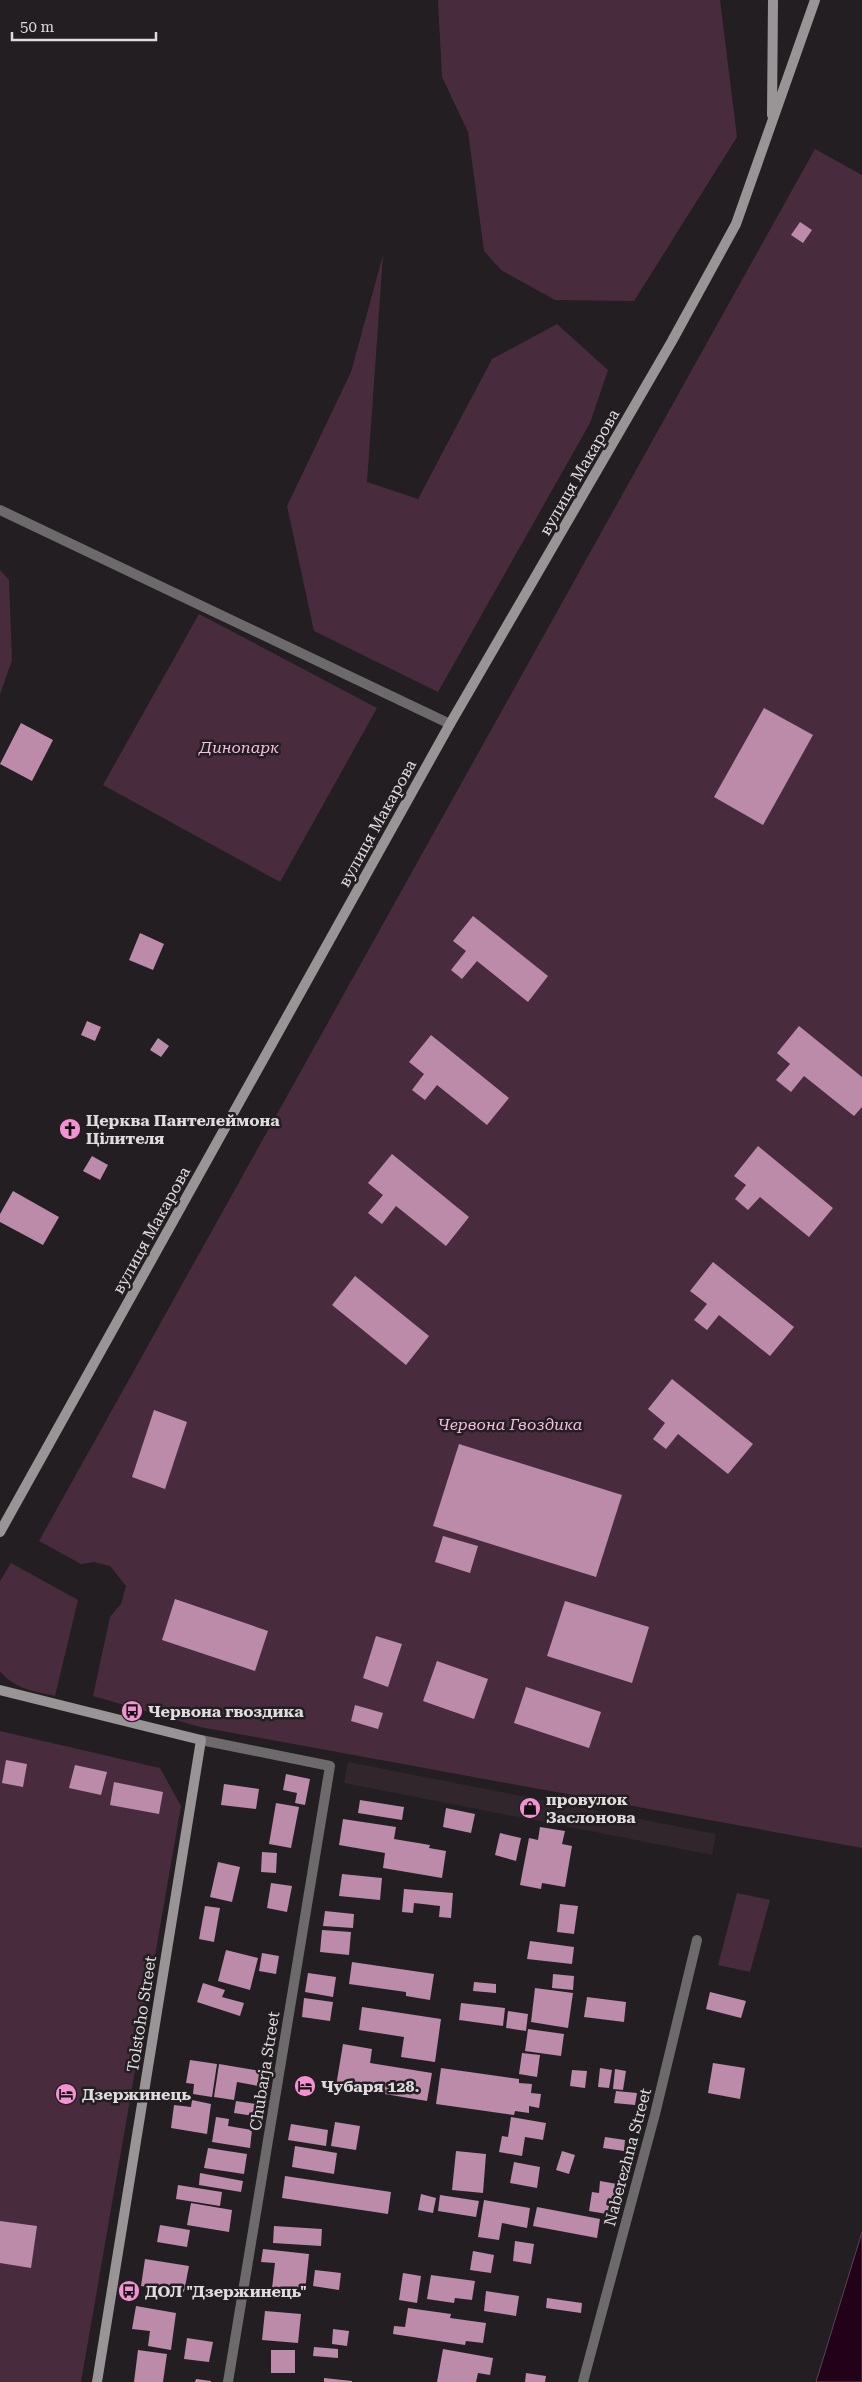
<svg xmlns="http://www.w3.org/2000/svg" width="862" height="2382" font-family="'Roboto Serif',serif">
<style>
.built{fill:#30262c}
.green{fill:#482c3e}
.water{fill:#230119;stroke:#5b4354}
.building{fill:#bc8baa}
.lines{fill:none;stroke-linecap:round;stroke-linejoin:round}
.minor{stroke:#6d6a6b;stroke-width:10}
.secondary{stroke:#999597;stroke-width:10}
.labels{text-anchor:middle;stroke-width:5;stroke-linejoin:round;paint-order:stroke}
.street-label{font-size:16px;fill:#dfdcde;stroke:#221e21}
.park-label{font-size:16px;font-style:italic;fill:#f7bce0;stroke:#221e21}
.poi-label{font-size:16px;font-weight:bold;fill:#dfdcde;stroke:#221e21;text-anchor:start}
</style>
<rect width="100%" height="100%" fill="#221e21"/>
<path class="built" d="M348 1762 716 1834 712 1855 344 1783Z"/>
<g class="green">
<path d="M438 0H720L737 137 634 301 555 300 501 270 484 251 468 132 442 77Z"/>
<path d="M815 149 862 175V1848L200 1727 93 1696 110 1617 121 1604 126 1586 110 1566 94 1562 81 1564 39 1541Z"/>
<path d="M383 255 367 482 418 499 492 359 557 324 608 370 590 423 438 692 314 631 287 506 351 372Z"/>
<path d="M0 570 9 580 12 660 0 694Z"/>
<path d="M199 614 377 708 280 882 103 785Z"/>
<path d="M11 1563 78 1600 55 1696C34 1691 14 1689 0 1671V1581Z"/>
<path d="M0 1731 160 1768 181 1806 81 2382H0Z"/>
<path d="M737 1893 770 1900 750 1972 718 1965Z"/>
</g>
<path class="water" d="M862 2232V2382H816Z"/>
<g class="building">
<path d="M800 222 812 230 803 243 791 235Z"/>
<path d="M764 708 813 735 763 825 714 797Z"/>
<path d="M21 723 53 740 32 781 0 764Z"/>
<path d="M473 916 548 976 528 1002 477 961 462 979 451 970 466 951 453 941Z"/>
<path d="M140 933 164 944 153 970 129 960Z"/>
<path d="M87 1021 101 1027 95 1041 81 1035Z"/>
<path d="M799 1026 862 1077V1107L854 1116 804 1076 791 1092 776 1080 790 1064 777 1053Z"/>
<path d="M431 1035 509 1098 487 1125 437 1085 425 1100 412 1090 424 1074 409 1062Z"/>
<path d="M158 1038 169 1046 161 1057 150 1050Z"/>
<path d="M758 1146 833 1208 809 1237 760 1197 748 1210 735 1199 746 1185 734 1176Z"/>
<path d="M392 1154 469 1217 446 1246 396 1206 382 1224 368 1213 383 1195 368 1183Z"/>
<path d="M92 1156 108 1165 100 1180 83 1171Z"/>
<path d="M13 1191 59 1217 43 1245 0 1222V1214Z"/>
<path d="M713 1262 794 1327 770 1356 719 1315 707 1330 694 1320 707 1304 690 1291Z"/>
<path d="M355 1276 429 1336 406 1365 332 1305Z"/>
<path d="M672 1379 753 1444 728 1474 678 1434 666 1449 653 1439 665 1423 648 1409Z"/>
<path d="M154 1410 187 1422 165 1489 132 1477Z"/>
<path d="M459 1444 622 1495 596 1577 433 1526Z"/>
<path d="M443 1536 478 1546 470 1573 435 1562Z"/>
<path d="M175 1599 268 1631 255 1671 162 1640Z"/>
<path d="M565 1601 649 1627 632 1683 547 1656Z"/>
<path d="M376 1636 402 1644 388 1687 363 1678Z"/>
<path d="M437 1661 488 1679 474 1719 423 1701Z"/>
<path d="M526 1687 601 1712 589 1748 514 1723Z"/>
<path d="M355 1705 383 1713 378 1729 351 1721Z"/>
<path d="M6 1760 27 1764 23 1787 2 1783Z"/>
<path d="M75 1765 107 1772 101 1795 69 1788Z"/>
<path d="M286 1774 310 1779 305 1805 295 1803 297 1793 283 1790Z"/>
<path d="M114 1782 163 1792 159 1814 110 1805Z"/>
<path d="M224 1784 259 1789 256 1809 221 1805Z"/>
<path d="M360 1800 404 1807 402 1820 358 1813Z"/>
<path d="M276 1803 299 1807 291 1848 269 1844Z"/>
<path d="M446 1808 475 1814 471 1833 443 1827Z"/>
<path d="M343 1819 396 1827 394 1839 430 1845 429 1848 446 1851 442 1878 383 1868 385 1853 339 1845Z"/>
<path d="M540 1827 565 1831 562 1844 572 1846 565 1887 542 1883 541 1889 520 1885 529 1838 538 1840Z"/>
<path d="M500 1833 521 1838 516 1861 495 1855Z"/>
<path d="M262 1852 277 1853 276 1873 261 1872Z"/>
<path d="M218 1862 240 1867 232 1902 210 1897Z"/>
<path d="M342 1874 382 1878 380 1900 339 1896Z"/>
<path d="M271 1883 292 1886 287 1912 267 1908Z"/>
<path d="M404 1889 453 1893 451 1918 439 1917 440 1906 414 1903 413 1913 402 1912Z"/>
<path d="M560 1904 578 1906 574 1934 557 1932Z"/>
<path d="M205 1906 220 1908 214 1942 199 1939Z"/>
<path d="M325 1911 354 1914 353 1928 323 1926Z"/>
<path d="M322 1930 351 1932 349 1955 320 1952Z"/>
<path d="M530 1941 574 1947 572 1964 527 1959Z"/>
<path d="M226 1950 258 1958 250 1990 218 1981Z"/>
<path d="M262 1953 279 1956 276 1974 259 1971Z"/>
<path d="M352 1962 434 1974 430 2000 406 1996V1992L349 1984Z"/>
<path d="M308 1973 336 1977 333 1997 305 1992Z"/>
<path d="M553 1974 574 1976 573 1990 552 1988Z"/>
<path d="M474 1982 496 1984V1993L473 1991Z"/>
<path d="M203 1983 225 1990 222 1997 244 2003 240 2016 197 2002Z"/>
<path d="M535 1988 573 1993 568 2028 531 2022Z"/>
<path d="M710 1992 746 2001 741 2018 706 2009Z"/>
<path d="M587 1997 626 2002 624 2022 584 2017Z"/>
<path d="M304 1998 333 2002 330 2021 302 2017Z"/>
<path d="M461 2003 505 2008 503 2026 459 2020Z"/>
<path d="M362 2007 441 2019 435 2062 401 2057 404 2037 359 2030Z"/>
<path d="M508 2011 528 2014 526 2031 506 2028Z"/>
<path d="M528 2029 564 2034 561 2056 525 2051Z"/>
<path d="M343 2044 372 2049 370 2063 432 2073 427 2101 336 2086Z"/>
<path d="M522 2053 540 2055 537 2077 519 2074Z"/>
<path d="M190 2060 217 2064 212 2097 193 2094 194 2084 186 2083Z"/>
<path d="M713 2063 745 2068 740 2099 708 2093Z"/>
<path d="M219 2064 260 2071 258 2086 237 2082 234 2100 214 2097Z"/>
<path d="M441 2068 519 2079V2083L532 2084 531 2093 541 2094 539 2108 529 2106V2113L515 2111 514 2115 436 2104Z"/>
<path d="M600 2068 612 2070 609 2088 598 2087Z"/>
<path d="M615 2069 626 2071 623 2090 613 2089Z"/>
<path d="M572 2070 587 2071 585 2088 570 2086Z"/>
<path d="M616 2091 637 2093 635 2105 614 2103Z"/>
<path d="M192 2100 211 2104 207 2134 171 2128 174 2105 191 2107Z"/>
<path d="M236 2101 256 2104 254 2116 234 2113Z"/>
<path d="M216 2117 229 2119 228 2126 252 2130 250 2148 212 2142Z"/>
<path d="M511 2117 546 2123 543 2140 525 2137 522 2156 499 2152 502 2136 508 2137Z"/>
<path d="M335 2122 360 2126 356 2150 331 2146Z"/>
<path d="M291 2124 328 2130 326 2146 288 2140Z"/>
<path d="M605 2137 625 2140 624 2151 603 2148Z"/>
<path d="M295 2146 337 2153 334 2174 292 2167Z"/>
<path d="M208 2148 247 2154 244 2174 204 2168Z"/>
<path d="M456 2151 486 2154 483 2193 452 2190Z"/>
<path d="M562 2151 575 2155 569 2174 556 2170Z"/>
<path d="M514 2162 540 2167 537 2188 510 2183Z"/>
<path d="M200 2173 243 2181 241 2192 199 2185Z"/>
<path d="M285 2176 391 2192 388 2214 282 2198Z"/>
<path d="M600 2181 617 2184 613 2215 589 2211 592 2192 599 2193Z"/>
<path d="M178 2185 222 2192 220 2206 176 2199Z"/>
<path d="M421 2194 436 2198 433 2213 418 2210Z"/>
<path d="M440 2195 479 2201 476 2217 438 2211Z"/>
<path d="M484 2200 530 2208 527 2228 502 2223 499 2240 478 2237Z"/>
<path d="M191 2203 232 2210 229 2232 187 2225Z"/>
<path d="M537 2207 600 2219 597 2238 533 2226Z"/>
<path d="M0 2221 37 2226 31 2268 0 2263Z"/>
<path d="M160 2225 190 2230 187 2247 157 2242Z"/>
<path d="M274 2226 322 2229 321 2246 273 2243Z"/>
<path d="M515 2241 534 2244 531 2264 513 2261Z"/>
<path d="M263 2249 309 2254 305 2292 272 2288 275 2263 261 2262Z"/>
<path d="M473 2251 494 2255 491 2273 470 2270Z"/>
<path d="M145 2259 189 2266 184 2292 141 2286Z"/>
<path d="M315 2270 341 2273 339 2290 313 2286Z"/>
<path d="M403 2273 421 2276 417 2303 399 2300Z"/>
<path d="M431 2275 475 2281 472 2300 455 2298 454 2303 427 2299Z"/>
<path d="M486 2291 519 2296 516 2316 484 2311Z"/>
<path d="M547 2298 582 2303 581 2313 546 2308Z"/>
<path d="M136 2306 176 2313 171 2350 148 2346 150 2331 132 2329Z"/>
<path d="M408 2308 451 2314 450 2318 486 2323 483 2343 466 2341 465 2345 393 2334 394 2326 405 2327Z"/>
<path d="M265 2311 301 2314 298 2343 262 2340Z"/>
<path d="M333 2329 349 2331 347 2346 332 2344Z"/>
<path d="M187 2338 213 2342 209 2362 184 2359Z"/>
<path d="M314 2347 338 2349V2358L313 2356Z"/>
<path d="M443 2349 493 2358 490 2375 478 2373 476 2382H437Z"/>
<path d="M138 2350 167 2354 163 2382H134Z"/>
<rect x="271" y="2350" width="24" height="23"/>
<path d="M526 2373 546 2376 545 2382H525Z"/>
<path d="M324 2378 352 2381V2382H324Z"/>
<path d="M196 2379 211 2381V2382H195Z"/>
</g>
<g class="lines">
<g class="minor">
<path d="M0 510 450 724"/>
<path d="M201 1740 330 1766 228 2382"/>
<path d="M583 2382 655 2114 697 1940"/>
</g>
<g class="secondary">
<path d="M772 115 773 0"/>
<path d="M0 1532 450 724 672 341 736 224 815 0"/>
<path d="M0 1690 201 1740 97 2382"/>
</g>
</g>
<defs>
<g id="church-disc" transform="scale(1.125)"><circle r="9.5" fill="#f591d2" stroke="#221e21"/><path d="M-1.2-6h2.4v3.5h3.3v2.4h-3.3V6h-2.4V-.1h-3.3v-2.4h3.3Z" fill="#111"/></g>
<g id="bus-disc" transform="scale(1.125)"><circle r="9.5" fill="#f591d2" stroke="#221e21"/><path d="M-5-6H5V4H4V6H2V4H-2V6H-4V4H-5ZM-3.5-4V0h7V-4ZM-3.5 1.2v1.5H-2V1.2ZM2 1.2v1.5H3.5V1.2Z" fill="#111"/></g>
<g id="shop-disc" transform="scale(1.125)"><circle r="9.5" fill="#f591d2" stroke="#221e21"/><path d="M-5-2.5h2.3a2.7 3.5 0 0 1 5.4 0H5L5.5 6h-11ZM-1.5-2.5h3a1.5 2.3 0 0 0-3 0Z" fill="#111"/></g>
<g id="hotel-disc" transform="scale(1.125)"><circle r="9.5" fill="#f591d2" stroke="#221e21"/><path d="M-6-4.5h1.5V1H6V5H4.5V3h-9V5H-6ZM-4 0a1.8 1.8 0 1 1 3.6 0ZM.5 0V-2.5h3Q6-2.5 6 0Z" fill="#111"/></g>
</defs>
<g fill-rule="evenodd">
<use href="#church-disc" x="70" y="1129"/>
<use href="#bus-disc" x="132" y="1711"/>
<use href="#shop-disc" x="530" y="1808"/>
<use href="#hotel-disc" x="305" y="2086"/>
<use href="#hotel-disc" x="66" y="2094"/>
<use href="#bus-disc" x="129" y="2291"/>
</g>
<g class="labels">
<g class="street-label">
<text transform="translate(579 472) rotate(-60)" y="6">вулиця Макарова</text>
<text transform="translate(377 823) rotate(-61)" y="6">вулиця Макарова</text>
<text transform="translate(151 1230) rotate(-61)" y="6">вулиця Макарова</text>
<text transform="translate(141 2014) rotate(-81)" y="6">Tolstoho Street</text>
<text transform="translate(264 2071) rotate(-81)" y="6">Chubarja Street</text>
<text transform="translate(627 2157) rotate(-75)" y="6">Naberezhna Street</text>
</g>
<g class="park-label">
<text x="239" y="753">Динопарк</text>
<text x="510" y="1430">Червона Гвоздика</text>
</g>
<g class="poi-label">
<text x="86" y="1126">Церква Пантелеймона<tspan x="86" dy="18">Цілителя</tspan></text>
<text x="148" y="1717">Червона гвоздика</text>
<text x="546" y="1805">провулок<tspan x="546" dy="18">Заслонова</tspan></text>
<text x="321" y="2092">Чубаря 128.</text>
<text x="82" y="2100">Дзержинець</text>
<text x="145" y="2297">ДОЛ "Дзержинець"</text>
</g>
</g>
<path d="M12 32v8h144v-8" fill="none" stroke="#dfdcde" stroke-width="2.5"/>
<text x="20" y="32" font-size="15" fill="#dfdcde" stroke="#221e21" stroke-width="4" paint-order="stroke">50 m</text>
</svg>
